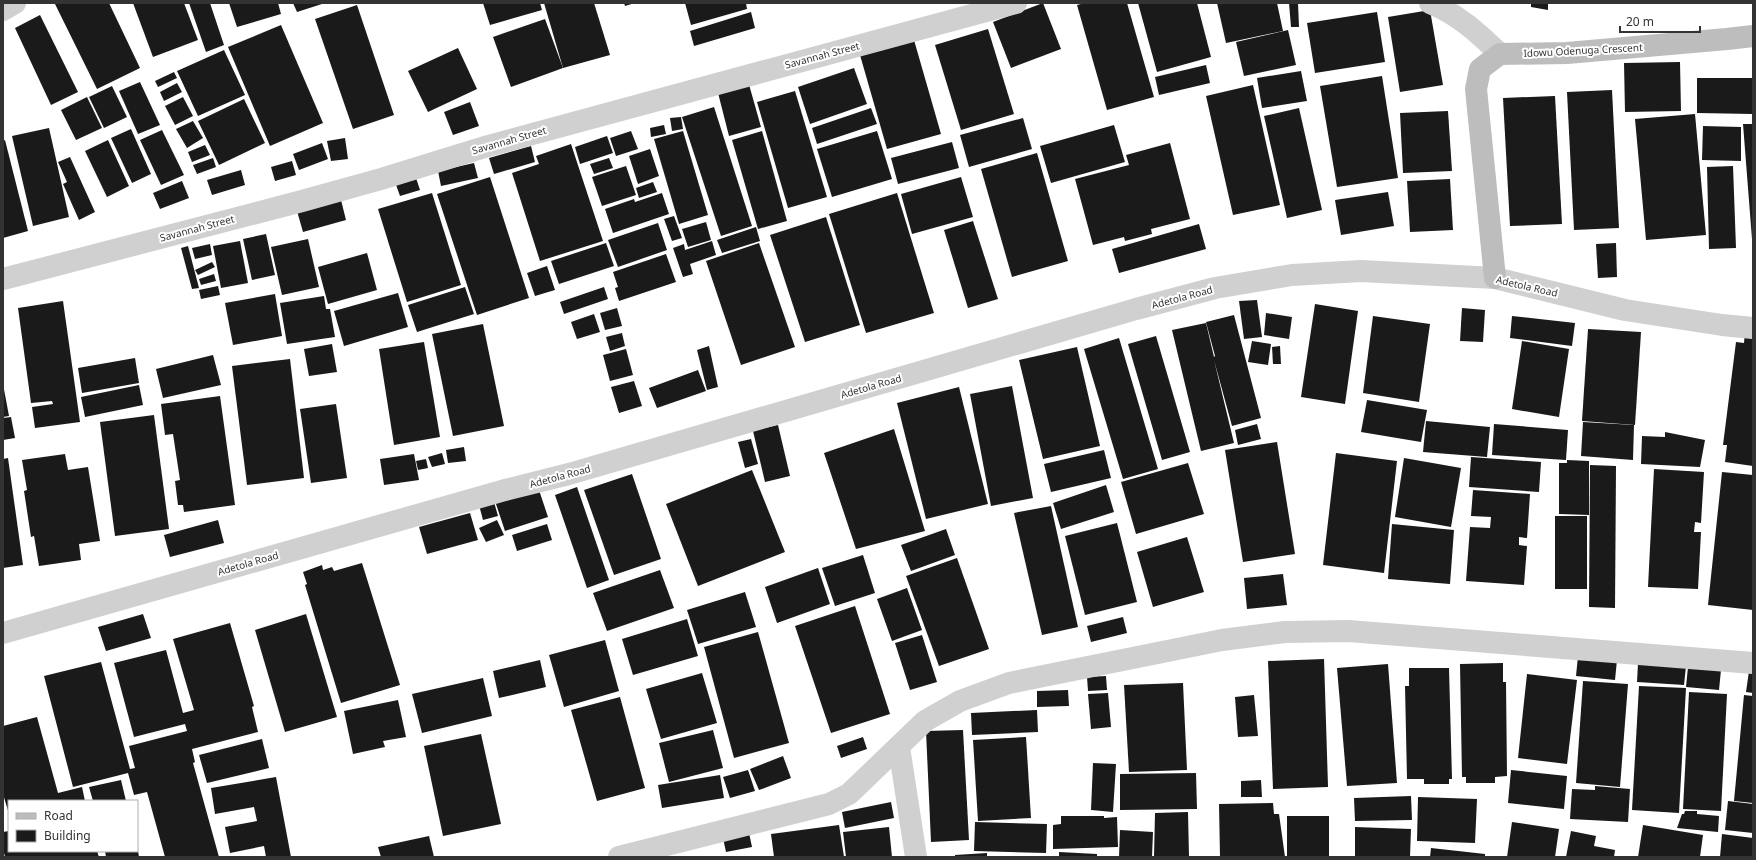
<svg xmlns="http://www.w3.org/2000/svg" width="1756" height="860" font-family="'Noto Sans',sans-serif">
<style>
.building{fill:#1a1a1a}
.lines{fill:none;stroke-linecap:round;stroke-linejoin:round}
.street{stroke:#d0d0d0;stroke-width:22}
.secondary{stroke:#bdbdbd;stroke-width:22}
.labels{text-anchor:middle;stroke-width:4;stroke-linejoin:round;paint-order:stroke}
.street-label{font-size:10px;fill:#333;stroke:#fff}
</style>
<rect width="100%" height="100%" fill="#fff"/>
<g class="building">
<path d="M57 3H109L140 68 97 89 55 4Z"/>
<path d="M133 3H184L198 40 153 57Z"/>
<path d="M189 3H210L224 45 206 52Z"/>
<path d="M229 3H278L281 14 237 27Z"/>
<path d="M293 3H325L297 12Z"/>
<path d="M483 3H540L542 10 490 25Z"/>
<path d="M544 3H594L610 55 563 68Z"/>
<path d="M624 3H635L625 6Z"/>
<path d="M685 3H746L747 9 691 25Z"/>
<path d="M1043 3 1061 49 1011 68 993 22Z"/>
<path d="M1085 3H1127L1154 97 1107 110 1077 5Z"/>
<path d="M1138 3H1197L1211 57 1157 72Z"/>
<path d="M1217 3H1277L1283 31 1226 43Z"/>
<path d="M1289 3H1298L1299 27H1291Z"/>
<path d="M1531 3H1548V10L1531 7Z"/>
<path d="M357 5 394 115 353 129 315 19Z"/>
<path d="M1430 10 1443 85 1400 92 1388 17Z"/>
<path d="M751 12 755 28 694 46 690 31Z"/>
<path d="M1377 12 1385 62 1315 73 1307 23Z"/>
<path d="M40 15 78 92 51 105 15 28Z"/>
<path d="M545 19 563 68 511 87 493 37Z"/>
<path d="M281 25 323 123 270 146 228 47Z"/>
<path d="M988 29 1014 114 961 130 935 45Z"/>
<path d="M1288 30 1296 65 1244 76 1236 42Z"/>
<path d="M914 40 941 134 887 149 860 55Z"/>
<path d="M458 48 477 89 428 112 408 71Z"/>
<path d="M224 50 245 95 198 116 177 71Z"/>
<path d="M1680 62 1681 111 1625 112 1624 63Z"/>
<path d="M1206 65 1210 83 1159 95 1155 77Z"/>
<path d="M854 68 867 104 810 124 798 87Z"/>
<path d="M1301 71 1307 101 1262 108 1257 78Z"/>
<path d="M174 72 177 78 158 87 155 81Z"/>
<path d="M1382 76 1398 178 1337 187 1320 86Z"/>
<path d="M1697 78H1753V114L1697 113Z"/>
<path d="M748 81 761 127 729 136 717 89Z"/>
<path d="M140 82 160 125 138 134 119 91Z"/>
<path d="M177 83 182 92 164 101 160 92Z"/>
<path d="M1253 85 1280 205 1233 215 1206 96Z"/>
<path d="M112 86 127 117 104 128 89 97Z"/>
<path d="M1612 90 1619 228 1574 230 1567 92Z"/>
<path d="M795 91 827 197 788 208 757 102Z"/>
<path d="M1555 96 1562 224 1510 226 1503 98Z"/>
<path d="M87 97 102 128 76 140 61 110Z"/>
<path d="M183 97 193 116 175 125 165 106Z"/>
<path d="M244 99 265 143 219 165 198 121Z"/>
<path d="M470 102 479 126 453 135 444 112Z"/>
<path d="M714 107 752 226 721 236 682 117Z"/>
<path d="M871 108 877 124 817 144 812 128Z"/>
<path d="M1299 108 1322 210 1287 218 1264 116Z"/>
<path d="M1448 111 1452 171 1403 173 1400 113Z"/>
<path d="M1695 114 1706 235 1646 240 1635 119Z"/>
<path d="M681 117 683 129 672 131 670 118Z"/>
<path d="M1023 118 1032 149 969 167 960 135Z"/>
<path d="M193 121 203 138 187 148 176 129Z"/>
<path d="M1743 124H1753V238L1752 239Z"/>
<path d="M664 125 666 134 651 137 650 128Z"/>
<path d="M1114 125 1125 162 1051 183 1040 146Z"/>
<path d="M1703 126 1741 127V161L1702 160Z"/>
<path d="M49 128 69 217 33 226 12 136Z"/>
<path d="M131 129 151 174 132 183 111 138Z"/>
<path d="M162 130 184 175 161 185 140 140Z"/>
<path d="M631 131 638 149 616 156 610 138Z"/>
<path d="M683 131 708 215 679 224 654 139Z"/>
<path d="M762 131 787 221 758 229 732 140Z"/>
<path d="M877 131 892 179 832 197 817 149Z"/>
<path d="M607 136 613 153 580 164 575 147Z"/>
<path d="M345 138 348 159 331 161 327 141Z"/>
<path d="M5 140 28 231 3 238V141Z"/>
<path d="M108 140 129 186 107 197 85 151Z"/>
<path d="M952 142 959 168 898 184 891 158Z"/>
<path d="M322 143 328 159 299 170 293 154Z"/>
<path d="M1170 143 1190 219 1151 229 1152 234 1125 241 1124 237 1093 245 1075 179 1129 165 1126 155Z"/>
<path d="M571 144 603 241 540 261 512 173 539 164 536 156Z"/>
<path d="M205 145 210 155 192 162 188 152Z"/>
<path d="M531 146 535 162 494 174 489 158Z"/>
<path d="M650 149 659 176 638 184 629 156Z"/>
<path d="M1037 153 1068 261 1012 277 981 169Z"/>
<path d="M70 157 95 212 79 220 63 184 67 182 58 162Z"/>
<path d="M213 158 216 167 197 174 193 165Z"/>
<path d="M609 158 613 168 594 174 590 164Z"/>
<path d="M292 161 296 175 275 181 271 167Z"/>
<path d="M474 163 478 178 441 186 438 171Z"/>
<path d="M626 166 636 195 602 206 592 177Z"/>
<path d="M1733 166 1736 248 1709 249 1707 167Z"/>
<path d="M241 170 245 185 212 195 207 180Z"/>
<path d="M415 175 420 190 400 196 395 182Z"/>
<path d="M490 177 529 298 477 315 437 194Z"/>
<path d="M961 177 973 217 912 234 901 194Z"/>
<path d="M1450 179 1453 230 1410 232 1407 181Z"/>
<path d="M182 181 189 198 160 209 153 193Z"/>
<path d="M653 182 657 192 639 198 636 188Z"/>
<path d="M1388 192 1394 226 1341 235 1335 200Z"/>
<path d="M432 193 461 285 407 302 378 209Z"/>
<path d="M662 193 669 214 613 233 605 209 634 199 635 202Z"/>
<path d="M897 193 934 313 866 333 829 214Z"/>
<path d="M341 200 346 220 303 232 297 211Z"/>
<path d="M674 216 682 238 672 241 664 219Z"/>
<path d="M826 217 860 325 805 342 770 235Z"/>
<path d="M973 221 998 299 968 308 944 230Z"/>
<path d="M706 222 711 240 688 247 682 229Z"/>
<path d="M658 223 667 250 618 267 608 240Z"/>
<path d="M1199 224 1206 249 1119 273 1112 249Z"/>
<path d="M756 227 760 241 722 253 717 240Z"/>
<path d="M266 234 275 275 252 280 243 239Z"/>
<path d="M308 239 319 287 282 295 271 247Z"/>
<path d="M240 241 248 283 221 288 213 246Z"/>
<path d="M712 241 716 255 690 264 693 274 683 277 673 248 684 244 685 250Z"/>
<path d="M606 243 614 266 559 284 551 261Z"/>
<path d="M759 243 795 347 741 365 706 261Z"/>
<path d="M1616 243 1617 277 1598 278 1596 244Z"/>
<path d="M210 244 212 255 195 259 192 248Z"/>
<path d="M188 246 199 288 192 289 181 248Z"/>
<path d="M367 253 377 290 328 304 318 267Z"/>
<path d="M666 254 676 282 619 301 615 288 618 287 613 272Z"/>
<path d="M212 262 215 267 198 275 195 270Z"/>
<path d="M547 266 555 290 535 296 527 273Z"/>
<path d="M214 274 216 281 201 285 199 279Z"/>
<path d="M218 286 220 295 201 299 199 290Z"/>
<path d="M465 287 474 314 417 332 408 305Z"/>
<path d="M604 287 608 299 564 314 560 302Z"/>
<path d="M398 293 408 327 344 346 334 311Z"/>
<path d="M275 294 282 336 233 345 225 303Z"/>
<path d="M324 296 326 309H330L335 337 287 344 280 303Z"/>
<path d="M1257 300 1262 337 1244 339 1239 301Z"/>
<path d="M63 301 80 422 35 428 32 407 53 404 52 401 31 403 18 308Z"/>
<path d="M1315 304 1358 311 1345 404 1301 397Z"/>
<path d="M617 308 622 326 605 330 600 313Z"/>
<path d="M1462 308 1485 310 1483 342 1460 341Z"/>
<path d="M1266 313 1292 317 1289 339 1264 335Z"/>
<path d="M594 314 600 332 577 339 571 322Z"/>
<path d="M1234 315 1261 418 1232 426 1214 360 1234 443 1201 451 1172 330 1206 323 1214 357 1215 356 1206 322Z"/>
<path d="M1373 316 1430 324 1419 402 1363 393Z"/>
<path d="M1512 316 1575 323 1572 346 1510 338Z"/>
<path d="M483 324 504 426 453 436 432 334Z"/>
<path d="M1588 329 1641 332 1635 425 1582 421Z"/>
<path d="M1745 331 1753 333V466L1725 462 1727 445H1723L1736 342 1744 343Z"/>
<path d="M622 333 625 346 610 351 606 337Z"/>
<path d="M1156 336 1190 452 1162 460 1128 344Z"/>
<path d="M1119 338 1158 469 1123 479 1084 349Z"/>
<path d="M1252 341 1271 344 1268 365 1248 362Z"/>
<path d="M1522 341 1569 349 1559 417 1512 409Z"/>
<path d="M424 342 440 437 394 445 379 349Z"/>
<path d="M332 344 337 372 309 376 304 349Z"/>
<path d="M709 346 718 387 707 390 697 350Z"/>
<path d="M1280 346 1281 364H1273L1272 347Z"/>
<path d="M1077 347 1100 446 1043 459 1019 360Z"/>
<path d="M626 349 633 375 610 381 603 355Z"/>
<path d="M213 355 221 385 163 398 156 369Z"/>
<path d="M135 358 139 383 82 393 78 368Z"/>
<path d="M290 359 304 478 247 485 232 366Z"/>
<path d="M698 370 706 391 657 408 649 388Z"/>
<path d="M634 381 642 406 619 413 611 387Z"/>
<path d="M3 384 9 416 3 417Z"/>
<path d="M139 385 143 405 85 417 81 397Z"/>
<path d="M1012 386 1033 498 991 506 970 394Z"/>
<path d="M959 387 988 504 926 519 897 403Z"/>
<path d="M220 396 235 505 184 512 183 505H178L175 481 180 480 173 434 165 435 161 404Z"/>
<path d="M1367 400 1427 410 1421 442 1361 432Z"/>
<path d="M336 404 347 478 311 483 300 409Z"/>
<path d="M154 415 169 529 115 536 100 422Z"/>
<path d="M11 417 15 438 3 440V418Z"/>
<path d="M1426 421 1490 427 1487 457 1423 452Z"/>
<path d="M1583 422 1634 425 1633 460 1581 456Z"/>
<path d="M1257 424 1261 439 1238 445 1235 430Z"/>
<path d="M1494 424 1568 430 1566 460 1492 455Z"/>
<path d="M778 425 790 476 765 482 753 431Z"/>
<path d="M894 429 925 531 856 549 824 453Z"/>
<path d="M1665 432 1705 440 1700 467 1641 464 1642 436 1665 437Z"/>
<path d="M751 439 758 464 745 468 738 442Z"/>
<path d="M1277 442 1295 554 1243 562 1225 450Z"/>
<path d="M464 447 466 461 448 463 446 450Z"/>
<path d="M1104 450 1111 478 1051 492 1044 464Z"/>
<path d="M442 453 445 464 432 467 428 457Z"/>
<path d="M1336 453 1397 461 1384 573 1323 565Z"/>
<path d="M65 454 68 470 88 467 100 541 79 544 81 560 39 566 34 536 31 537 24 491 27 490 22 460Z"/>
<path d="M414 454 419 480 384 485 380 459Z"/>
<path d="M1471 457 1541 462 1539 492 1469 487Z"/>
<path d="M8 458 23 565 3 568V459Z"/>
<path d="M1404 458 1461 468 1451 527 1395 517Z"/>
<path d="M426 459 428 468 418 470 416 461Z"/>
<path d="M1567 460 1589 461V515L1559 514V463H1567Z"/>
<path d="M1188 463 1204 514 1136 534 1121 482Z"/>
<path d="M1590 465 1616 466 1615 608 1589 607Z"/>
<path d="M1654 469 1704 472 1701 523 1695 522 1694 532H1701L1698 589 1648 587Z"/>
<path d="M752 470 785 552 698 586 666 504Z"/>
<path d="M1722 472 1753 475V610L1708 605Z"/>
<path d="M632 474 661 559 614 575 584 490Z"/>
<path d="M1106 485 1114 512 1061 529 1053 503Z"/>
<path d="M538 487 548 517 505 531 495 501Z"/>
<path d="M577 487 609 580 587 588 555 495Z"/>
<path d="M1473 490 1530 494 1527 538 1519 537V545L1527 546 1524 585 1466 581 1470 527 1490 528 1491 517 1471 516Z"/>
<path d="M494 502 498 516 483 520 479 505Z"/>
<path d="M1051 506 1078 627 1042 635 1014 513Z"/>
<path d="M470 513 478 540 427 554 419 527Z"/>
<rect x="1555" y="516" width="32" height="73"/>
<path d="M218 520 224 543 170 557 164 535Z"/>
<path d="M497 520 504 535 486 542 479 528Z"/>
<path d="M1117 523 1137 602 1085 615 1065 536Z"/>
<path d="M547 524 552 540 517 551 512 535Z"/>
<path d="M1392 524 1454 530 1450 584 1388 579Z"/>
<path d="M946 529 955 555 911 571 901 545Z"/>
<path d="M1187 537 1204 592 1153 607 1137 552Z"/>
<path d="M863 555 875 593 835 606 822 568Z"/>
<path d="M957 558 989 649 939 666 906 576Z"/>
<path d="M362 563 400 685 341 703 305 585 307 584 303 572 322 565 323 570 332 567 334 571Z"/>
<path d="M818 568 830 604 777 623 765 587Z"/>
<path d="M660 570 674 608 607 631 593 593Z"/>
<path d="M1283 574 1287 605 1247 609 1244 578Z"/>
<path d="M907 588 922 630 892 641 877 599Z"/>
<path d="M745 592 756 627 698 644 687 610Z"/>
<path d="M855 606 890 714 831 733 795 626Z"/>
<path d="M143 614 151 638 106 651 98 627Z"/>
<path d="M306 614 337 717 285 732 255 630Z"/>
<path d="M1123 617 1127 633 1091 642 1087 626Z"/>
<path d="M687 619 698 656 633 675 622 639Z"/>
<path d="M230 623 254 706 252 707 258 732 192 749 195 762 193 763 219 857H165L147 792 134 795 128 773 73 787 44 676 101 662 130 769 135 768 129 746 187 731 185 724 134 737 114 663 166 650 183 713 194 710 173 639Z"/>
<path d="M758 632 789 743 734 758 704 647Z"/>
<path d="M922 635 937 682 910 690 895 643Z"/>
<path d="M605 640 619 691 564 707 549 655Z"/>
<path d="M1578 656 1617 660 1615 680 1576 676Z"/>
<path d="M1324 659 1328 787 1273 789 1268 661Z"/>
<path d="M540 660 546 687 499 698 493 671Z"/>
<path d="M1503 663V682H1506L1507 776 1495 777V783H1466V777H1462L1460 664Z"/>
<path d="M1638 663 1686 666 1684 685 1637 682Z"/>
<path d="M1388 664 1397 783 1347 786 1337 668Z"/>
<path d="M1688 667 1721 670 1719 690 1686 687Z"/>
<path d="M1409 668H1449L1452 779H1449V784H1424V779H1407L1405 686H1409Z"/>
<path d="M1749 671 1753 672V693L1746 692Z"/>
<path d="M702 673 717 723 661 739 646 689Z"/>
<path d="M1527 674 1577 680 1567 764 1518 758Z"/>
<path d="M1106 676 1107 690 1088 691 1087 677Z"/>
<path d="M483 678 492 716 422 733 412 694Z"/>
<path d="M1583 681 1628 684 1620 787 1576 783Z"/>
<path d="M1183 683 1187 770 1129 772 1124 685Z"/>
<path d="M1639 686 1686 688 1679 813 1632 810Z"/>
<path d="M1068 690 1069 706 1037 707V691Z"/>
<path d="M1689 692 1727 694 1721 811 1683 809Z"/>
<path d="M1108 693 1111 727 1091 729 1088 694Z"/>
<path d="M1254 695 1258 736 1238 737 1235 697Z"/>
<path d="M1744 695 1753 696V803L1734 801Z"/>
<path d="M620 697 645 788 597 801 571 710Z"/>
<path d="M398 700 406 737 383 741 385 747 353 754 344 711Z"/>
<path d="M1037 710 1038 732 972 735 971 713Z"/>
<path d="M37 717 58 793 82 787 85 801H9V814L3 794V726Z"/>
<path d="M713 730 723 768 669 782 659 743Z"/>
<path d="M963 730 969 840 931 842 926 731Z"/>
<path d="M481 734 501 824 443 836 424 746Z"/>
<path d="M863 737 867 749 841 758 837 746Z"/>
<path d="M1026 737 1031 818 978 821 973 740Z"/>
<path d="M262 739 269 768 207 783 199 755Z"/>
<path d="M783 756 791 778 759 790 750 769Z"/>
<path d="M1093 763 1116 764 1113 812 1091 810Z"/>
<path d="M748 770 755 791 730 798 723 777Z"/>
<path d="M1511 770 1567 776 1564 809 1508 803Z"/>
<path d="M1196 773 1197 809 1120 810V774Z"/>
<path d="M720 775 724 798 662 808 658 785Z"/>
<path d="M276 777 291 857H266L264 846 230 853 225 827 257 821 254 807 215 814 211 788Z"/>
<path d="M121 780 126 801H93L89 787Z"/>
<path d="M1261 780 1262 797H1241V781Z"/>
<path d="M1595 786 1630 789 1628 822 1570 819 1572 789 1595 790Z"/>
<path d="M1411 796 1412 820 1355 821 1354 798Z"/>
<path d="M1418 797 1477 799 1475 843 1417 841Z"/>
<path d="M1728 801 1753 804V833L1725 830Z"/>
<path d="M891 802 894 818 845 828 842 812Z"/>
<path d="M1273 803 1274 814H1279L1285 857H1220L1219 804Z"/>
<path d="M1685 811H1697V814L1719 816 1718 832 1677 828 1682 814H1684Z"/>
<path d="M1188 812 1189 857H1154L1155 813Z"/>
<path d="M1061 816H1104V818L1117 817 1118 847 1053 849V825L1061 824Z"/>
<rect x="1287" y="816" width="42" height="41"/>
<path d="M975 822 1047 824 1046 853 974 851Z"/>
<path d="M1512 822 1559 829 1555 857H1507Z"/>
<path d="M839 825 844 857H774L771 834Z"/>
<path d="M1643 825 1703 835 1700 857H1638Z"/>
<path d="M889 827 892 857H846L843 832Z"/>
<path d="M1355 827 1411 829 1410 857H1355Z"/>
<path d="M1120 830 1153 832 1152 857H1119Z"/>
<path d="M9 831V851H97L99 857H5L3 849V832Z"/>
<path d="M1571 831 1596 836 1594 846 1615 850 1614 857H1566Z"/>
<path d="M749 833 752 847 726 852 723 838Z"/>
<path d="M1722 834 1753 838V857H1720Z"/>
<path d="M429 836 434 857H381L378 847Z"/>
<path d="M1431 848 1485 854V857H1430Z"/>
<path d="M105 851H138L139 857H106Z"/>
<path d="M1059 852 1097 854V857H1059Z"/>
<path d="M987 853V857H955V855Z"/>
</g>
<g class="lines">
<g class="street">
<path d="M1430 3C1458 14 1479 34 1500 54"/>
<path d="M3 10 15 3"/>
<path d="M3 279 302 201 381 179 488 146 1016 3"/>
<path d="M3 633 505 490 569 474 1136 309 1215 288 1292 275 1361 271 1495 278 1625 310 1722 325 1753 328"/>
<path d="M899 747 916 857"/>
<path d="M619 857 829 804 849 794 925 721 960 701 1009 683 1222 640 1285 632 1348 631 1753 663"/>
</g>
<path class="secondary" d="M1495 278 1476 89 1480 69 1500 54 1567 53 1727 39 1753 36"/>
</g>
<g class="labels">
<g class="street-label">
<text transform="translate(1583 50) rotate(-3)" y="4">Idowu Odenuga Crescent</text>
<text transform="translate(822 55) rotate(-15)" y="4">Savannah Street</text>
<text transform="translate(509 140) rotate(-16)" y="4">Savannah Street</text>
<text transform="translate(197 228) rotate(-15)" y="4">Savannah Street</text>
<text transform="translate(1527 286) rotate(13)" y="4">Adetola Road</text>
<text transform="translate(1182 297) rotate(-15)" y="4">Adetola Road</text>
<text transform="translate(871 386) rotate(-16)" y="4">Adetola Road</text>
<text transform="translate(560 476) rotate(-15)" y="4">Adetola Road</text>
<text transform="translate(248 563) rotate(-16)" y="4">Adetola Road</text>
</g>
</g>
<rect width="1756" height="860" fill="none" stroke="#333333" stroke-width="8"/>
<rect x="8" y="800" width="130" height="52" fill="#ffffff" stroke="#adadad"/>
<rect x="16" y="813" width="20" height="6" fill="#bdbdbd" stroke="#adadad"/>
<text x="44" y="820" font-size="12" fill="#333333">Road</text>
<rect x="16" y="830" width="20" height="12" fill="#1a1a1a" stroke="#adadad"/>
<text x="44" y="840" font-size="12" fill="#333333">Building</text>
<path d="M1620 26v6h80v-6" fill="none" stroke="#333333" stroke-width="2"/>
<text x="1626" y="26" font-size="12" fill="#333333" stroke="#ffffff" stroke-width="3" paint-order="stroke">20 m</text>
</svg>
